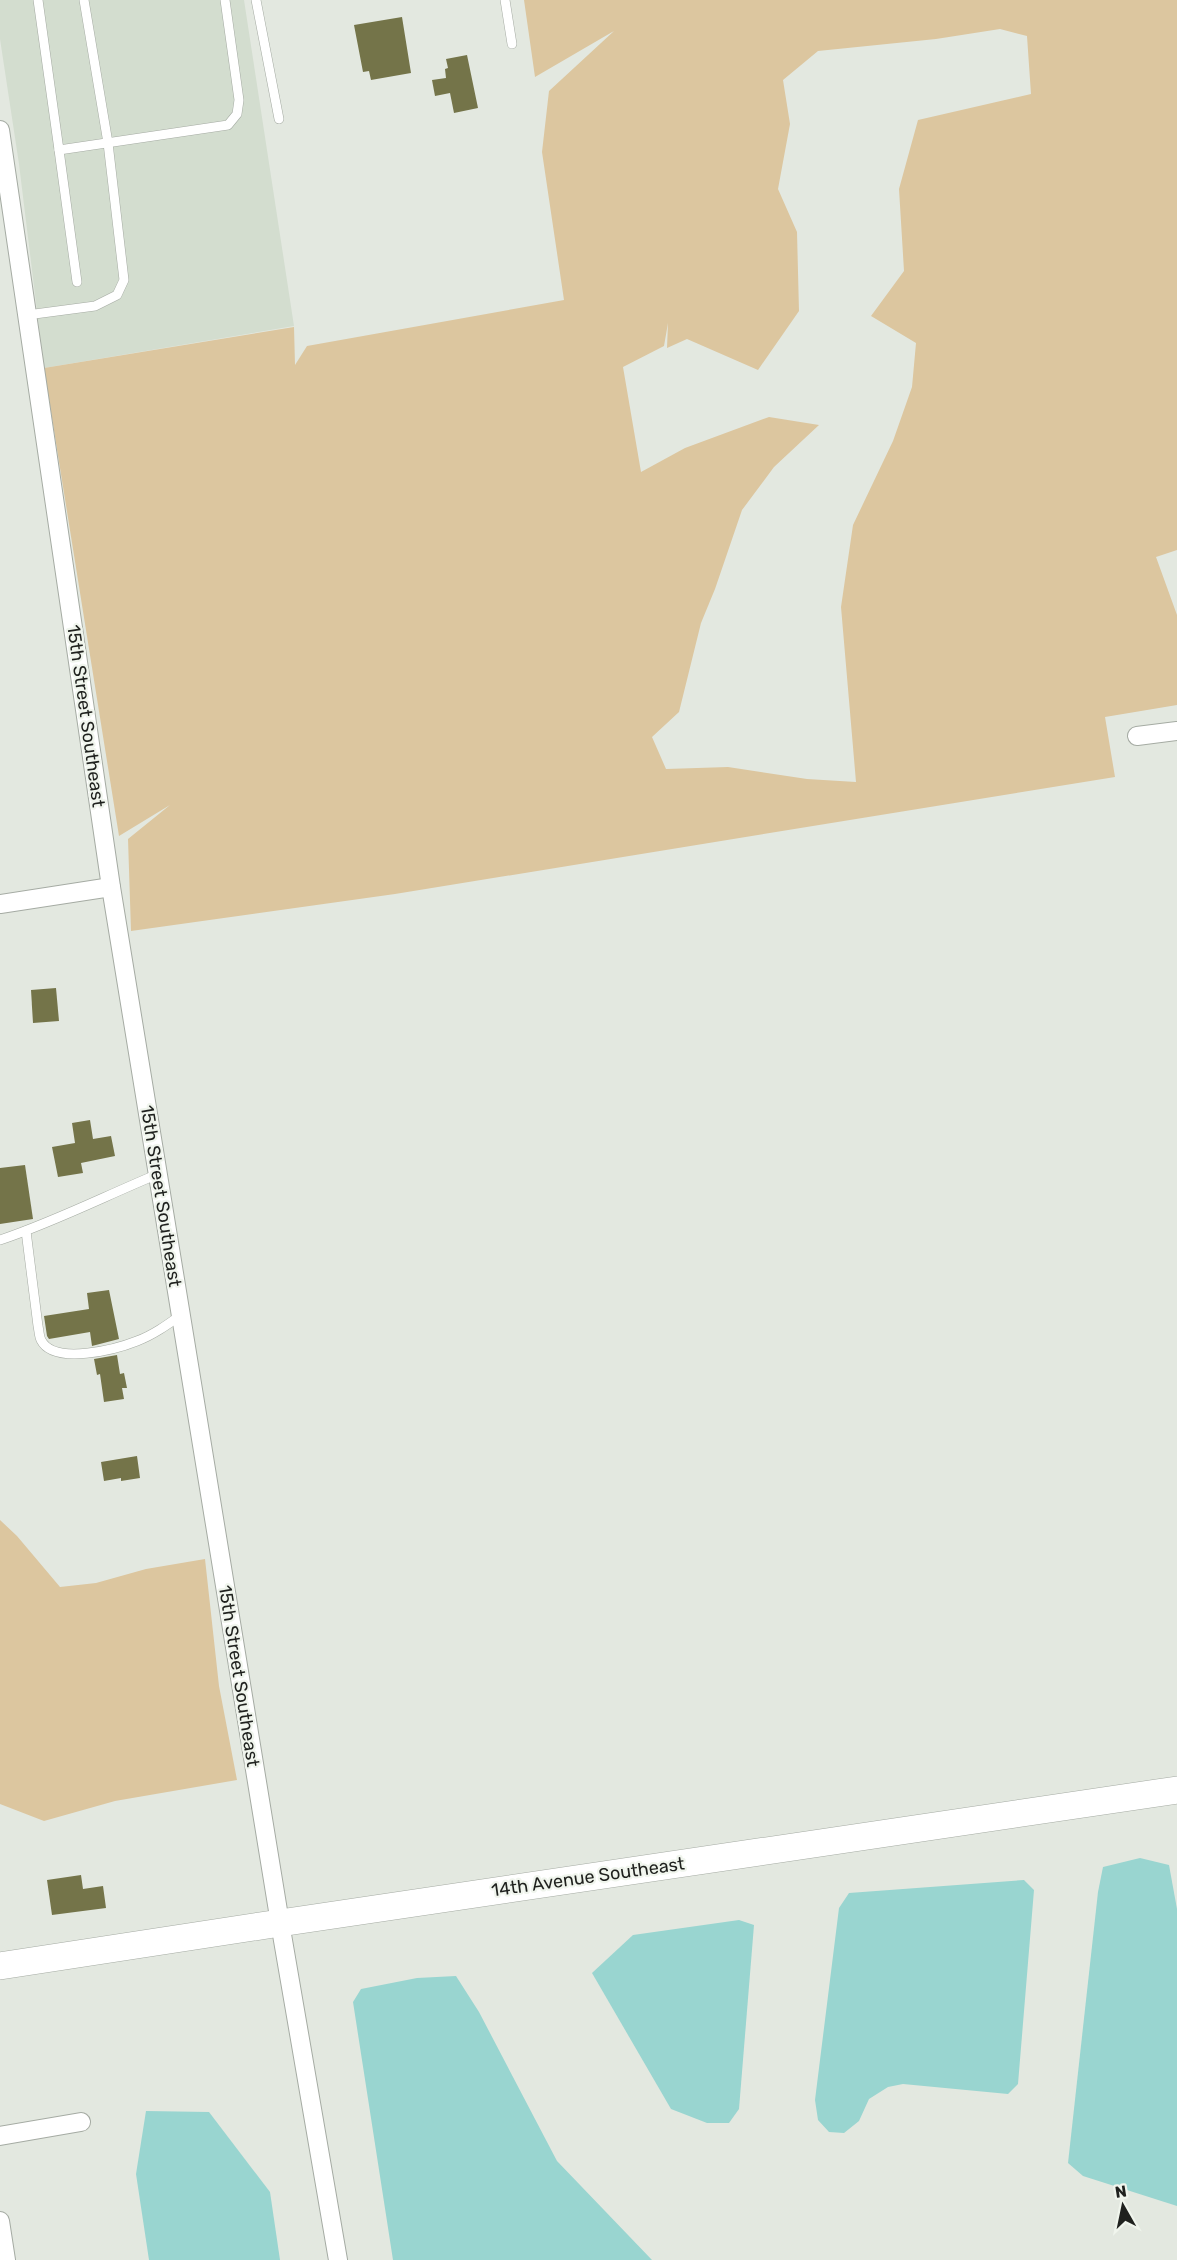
<svg xmlns="http://www.w3.org/2000/svg" width="1177" height="2260" font-family="Rubik,sans-serif">
<style>
.built{fill:#d3ddcf}
.green{fill:#dcc69f;fill-rule:evenodd}
.water{fill:#99d5d0}
.building{fill:#747449}
.lines{fill:none;stroke-linecap:round;stroke-linejoin:round}
.lane-casing{stroke:#a5aba3;stroke-width:10}
.street-casing{stroke:#a5aba3;stroke-width:20}
.secondary-casing{stroke:#a5aba3;stroke-width:28}
.lane{stroke:#fff;stroke-width:9}
.street{stroke:#fff;stroke-width:18}
.secondary{stroke:#fff;stroke-width:27}
.labels{text-anchor:middle;stroke-width:4.5;stroke-linejoin:round;paint-order:stroke}
.street-label{font-size:18px;fill:#1f211e;stroke:#f0f5ed}
</style>
<rect width="100%" height="100%" fill="#e3e8e0"/>
<path class="built" d="M0 0H244L294 326 44 368 19 164 0 39Z"/>
<g class="green">
<path d="M524 0H1177V550L1156 557 1177 615V705L1105 717 1115 777 395 894 131 931 128 839 170 805 119 836 44 368 294 327 295 365 307 346 564 300 542 152 549 91 614 31 535 77ZM1000 29 1027 36 1031 94 918 120 899 189 904 271 871 316 916 343 912 387 893 441 853 525 841 607 856 782 807 779 728 767 666 769 652 737 679 712 701 623 715 589 742 510 774 467 819 425 769 417 685 448 641 472 623 367 664 346 668 323 667 348 687 339 758 370 799 311 797 232 778 189 790 124 783 80 818 51 936 39Z"/>
<path d="M0 1520 17 1536 60 1587 96 1583 146 1569 205 1559 219 1686 237 1780 115 1801 44 1821 0 1804Z"/>
</g>
<g class="water">
<path d="M1140 1858 1169 1865 1177 1909V2206L1083 2176 1068 2163 1098 1892 1103 1867Z"/>
<path d="M1024 1880 1034 1890 1018 2084 1008 2094 903 2084 888 2087 869 2099 859 2121 844 2133 829 2132 818 2120 815 2100 839 1908 849 1893Z"/>
<path d="M739 1920 754 1925 739 2109 729 2123H707L671 2109 592 1973 633 1935Z"/>
<path d="M456 1976 479 2012 557 2161 652 2260H393L353 2002 361 1989 417 1978Z"/>
<path d="M146 2111 209 2112 270 2192 280 2260H149L136 2174Z"/>
</g>
<g class="building">
<path d="M402 17 411 73 371 80 369 71 363 72 354 25Z"/>
<path d="M467 55 478 108 454 113 450 93 435 96 432 80 446 78 445 69 448 68 446 59Z"/>
<path d="M56 988 59 1021 33 1023 31 990Z"/>
<path d="M90 1120 93 1139 111 1136 115 1156 81 1163 83 1173 58 1177 52 1147 75 1143 72 1123Z"/>
<path d="M25 1165 33 1219 0 1224V1168Z"/>
<path d="M109 1290 119 1339 92 1346 90 1332 49 1339 47 1336 44 1316 89 1309 87 1293Z"/>
<path d="M117 1355 120 1374 124 1373 127 1388H122L124 1399 104 1402 100 1374 97 1375 94 1359Z"/>
<path d="M137 1456 140 1478 121 1481V1478L104 1481 101 1462Z"/>
<path d="M81 1875 83 1889 103 1886 106 1908 52 1915 47 1880Z"/>
</g>
<g class="lines">
<g class="lane-casing">
<g id="lane">
<path d="M38 0 59 150 228 125 237 114 239 100 225 0"/>
<path d="M256 0 279 119"/>
<path d="M505 0 512 44"/>
<path d="M59 150 77 282"/>
<path d="M27 315 95 306 117 295 124 280 108 143 84 0"/>
<path d="M26 1231 38 1326C39 1330 39 1336 41 1340 54 1366 117 1349 137 1341 153 1335 167 1325 181 1315"/>
<path d="M0 1240C54 1222 105 1196 158 1174"/>
</g>
</g>
<g class="street-casing">
<g id="street">
<path d="M0 130 111 887 280 1923 338 2260"/>
<path d="M1137 736 1177 731"/>
<path d="M0 904 111 887"/>
<path d="M0 2136 81 2122"/>
<path d="M0 2221 6 2260"/>
</g>
</g>
<g class="secondary-casing">
<path id="secondary" d="M0 1966 280 1923 1177 1790"/>
</g>
<use href="#lane" class="lane"/>
<use href="#street" class="street"/>
<use href="#secondary" class="secondary"/>
</g>
<g class="labels">
<g class="street-label">
<text transform="translate(86 716) rotate(82)" y="6">15th Street Southeast</text>
<text transform="translate(161 1196) rotate(81)" y="6">15th Street Southeast</text>
<text transform="translate(239 1676) rotate(81)" y="6">15th Street Southeast</text>
<text transform="translate(588 1877) rotate(-8)" y="6">14th Avenue Southeast</text>
</g>
</g>
<g transform="translate(1123 2206) rotate(351)" stroke="#f0f5ed" stroke-width="4.5" paint-order="stroke">
<path d="M0-4.5L10 22L0 15L-10 22Z" fill="#1f211e"/>
<text y="-9" font-size="16" font-weight="bold" text-anchor="middle" fill="#1f211e">N</text>
</g>
</svg>
